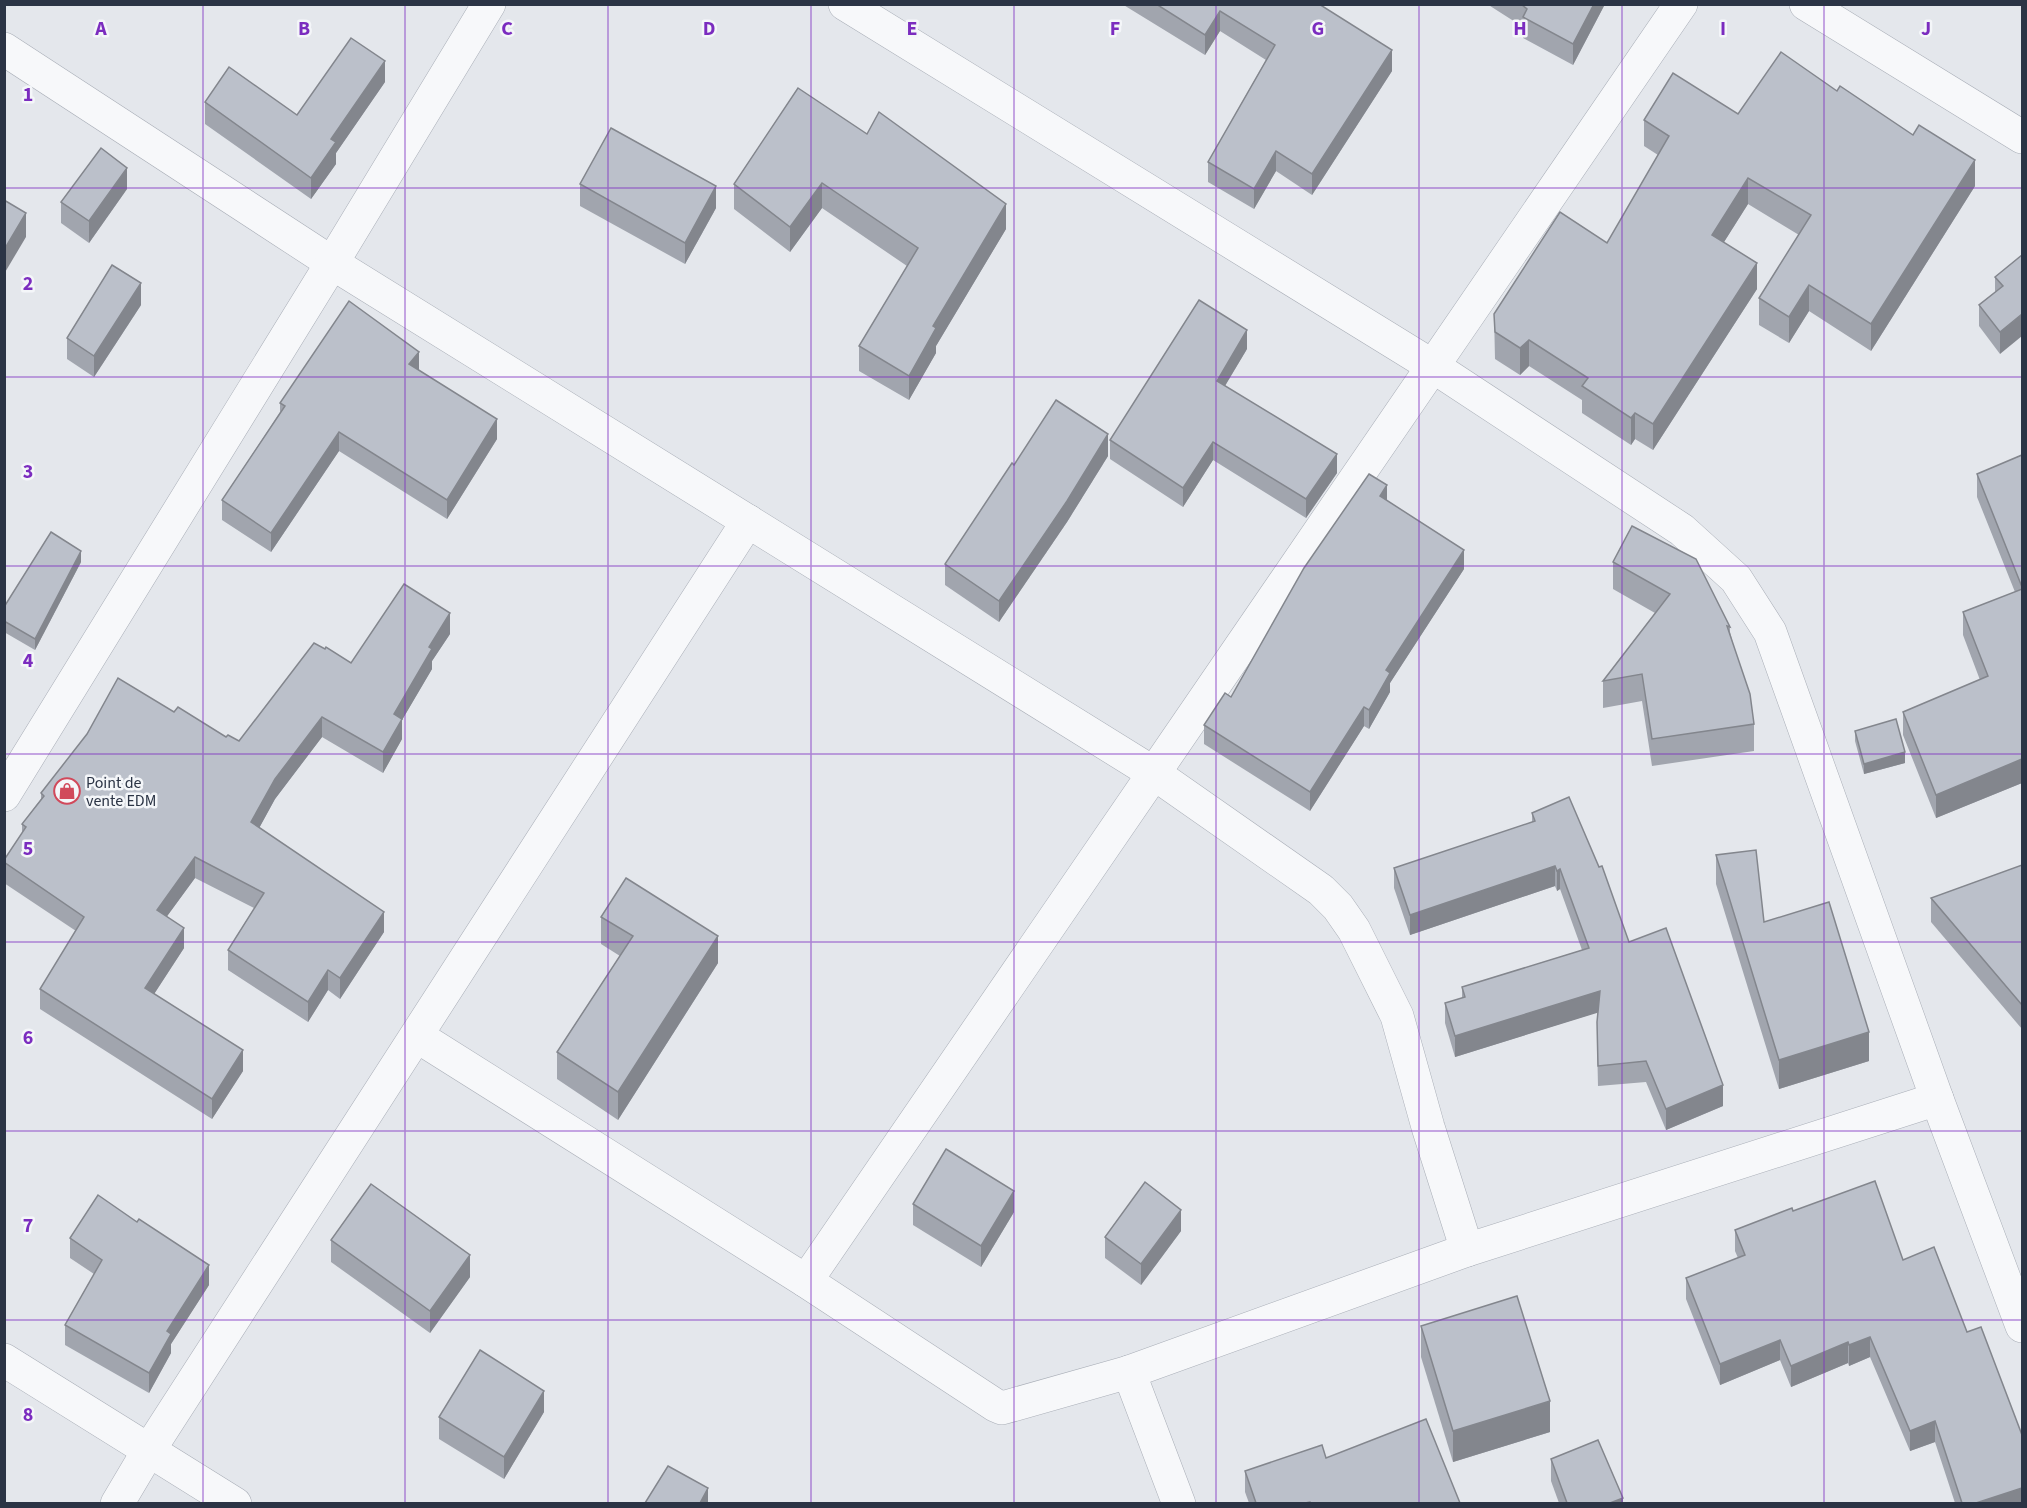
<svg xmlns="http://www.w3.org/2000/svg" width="2027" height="1508" font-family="'Source Sans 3',sans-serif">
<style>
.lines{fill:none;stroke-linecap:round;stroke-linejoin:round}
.minor-casing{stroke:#a9aeb7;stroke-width:34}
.minor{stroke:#f7f8fa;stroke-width:33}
.wall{fill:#a1a5ae}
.shaded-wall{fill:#83868d}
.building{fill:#bbc0ca;stroke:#83868d;stroke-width:1.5}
.grid{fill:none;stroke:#7b2cbf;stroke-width:1.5;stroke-opacity:0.55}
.labels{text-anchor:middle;stroke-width:5;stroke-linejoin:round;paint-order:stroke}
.poi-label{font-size:16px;fill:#2b3445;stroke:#f4f6f9;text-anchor:start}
.grid-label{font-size:20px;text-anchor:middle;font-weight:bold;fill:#7b2cbf;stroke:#f4f6f9;stroke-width:5;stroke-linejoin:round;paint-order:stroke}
</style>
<rect width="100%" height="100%" fill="#e4e7ec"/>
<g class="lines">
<g class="minor-casing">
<g id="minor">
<path d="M845 4 1434 367 1682 530 1736 579 1770 632 1937 1099 2022 1326"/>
<path d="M1806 4 2022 137"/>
<path d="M4 49 332 263 1155 774 1321 890 1338 907 1354 930 1397 1016 1428 1127 1467 1250"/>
<path d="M4 795 332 263 489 4"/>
<path d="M417 1036 806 1281 995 1405 1002 1408 1129 1372 1467 1250 1937 1099"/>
<path d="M806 1281 1681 4"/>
<path d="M4 1360 235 1504"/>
<path d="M1129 1372 1179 1504"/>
<path d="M117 1504 149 1450 748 521"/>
</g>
</g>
<use href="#minor" class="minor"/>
</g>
<g class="wall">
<path d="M1122 4H1319L1392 71 1312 195 1276 171 1254 209 1208 182V162L1266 60 1220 31 1205 55Z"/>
<path d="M1487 4H1605L1573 65 1523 38V27Z"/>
<path d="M385 82 336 153V164L311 199 205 124V102L297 115Z"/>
<path d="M798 88 1006 229 936 346V353L909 400 859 371V346L907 266 822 208 790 252 734 209V184Z"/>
<path d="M1738 114 1975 186 1871 351 1809 311 1789 343 1759 325V298L1799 235 1748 204 1724 242 1757 289 1653 450 1635 439 1631 445 1582 413V400L1529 366 1520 375 1495 359 1494 314 1607 243 1658 155 1644 146V120Z"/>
<path d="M580 184 716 208 685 264 580 206Z"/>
<path d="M127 189 89 243 61 223V202Z"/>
<path d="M2022 255 2000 354 1979 326V305L1995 292V277Z"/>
<path d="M141 305 94 377 67 359V338Z"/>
<path d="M1247 349 1225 386 1337 473 1306 518 1213 460 1183 507 1110 459V440Z"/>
<path d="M419 370 497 439 447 519 339 451 271 552 222 520V500L280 412V403Z"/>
<path d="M2022 455V783L1936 818 1903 735V712L1980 680 1963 635V612L2015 592 1977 497V474Z"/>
<path d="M1108 456 1067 522 999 622 945 585V564L1014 465Z"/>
<path d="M1387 500 1464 569 1390 683V692L1369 729 1364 726 1310 811 1204 744V725L1231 697Z"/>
<path d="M81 562 35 650 4 632V607Z"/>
<path d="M1613 562 1730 627V632L1754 724V751L1652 766 1642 701 1603 708V681L1655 613 1613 589Z"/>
<path d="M450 634 432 661V669L402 720V739L383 773 322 737 275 799 259 828 384 932 340 999 328 990 308 1022 228 970V950L254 908 195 878 167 916 184 948 154 994 243 1071 212 1119 40 1009V989L76 931 4 883V860L22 833V824L41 799V793L174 712 226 737 239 741 351 663Z"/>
<path d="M1855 731 1905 763 1864 774 1855 741Z"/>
<path d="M1532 813 1629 942 1723 1106 1666 1130 1646 1082 1598 1086 1597 1042 1598 1012 1455 1057 1445 1023V1003L1462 998V987L1582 950 1560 889 1557 891 1555 886 1410 935 1394 888V868L1532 822Z"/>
<path d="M1716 855 1764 922 1869 1061 1779 1089 1716 884Z"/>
<path d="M2022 865V1029L1931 922V898Z"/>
<path d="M601 917 718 963 618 1120 557 1079V1052L620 956 601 944Z"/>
<path d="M913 1204 1014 1212 981 1267 913 1225Z"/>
<path d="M1793 1211 1903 1260 2022 1503H1955L1935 1442 1910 1451 1870 1357 1849 1366 1848 1363 1791 1387 1780 1360 1720 1385 1686 1299V1278L1738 1258 1735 1251V1230Z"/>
<path d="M1181 1231 1141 1285 1105 1258V1237Z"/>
<path d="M70 1238 209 1285 171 1344V1353L149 1393 65 1345V1325L94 1274 70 1258Z"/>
<path d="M331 1240 470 1277 430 1333 331 1262Z"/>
<path d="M1421 1326 1550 1432 1453 1462 1421 1357Z"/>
<path d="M544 1412 504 1479 439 1439V1417Z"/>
<path d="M1326 1458 1460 1503H1249L1245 1492V1471Z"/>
<path d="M1551 1459 1623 1503H1559L1551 1481Z"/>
</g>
<g class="shaded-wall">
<path d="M1594 4H1605L1573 65V44Z"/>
<path d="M1220 11V31L1205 55V35Z"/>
<path d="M1392 50V71L1312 195V174Z"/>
<path d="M385 61V82L336 153V164L311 199V178L331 139Z"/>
<path d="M1276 151V171L1254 209V189Z"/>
<path d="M1975 160V186L1871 351V324Z"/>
<path d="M127 168V189L89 243V221Z"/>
<path d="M1748 178V204L1712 261V235Z"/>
<path d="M822 183V208L790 252V227Z"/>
<path d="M716 186V208L685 264V243Z"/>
<path d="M1006 204V229L936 346V353L909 400V376L933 326Z"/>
<path d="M26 213V237L4 274V250Z"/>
<path d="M1757 263V289L1653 450V424Z"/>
<path d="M141 283V305L94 377V356Z"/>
<path d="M1809 285V311L1789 343V317Z"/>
<path d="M2022 314V336L2000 354V332Z"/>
<path d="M1247 330V349L1217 399V381Z"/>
<path d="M1529 340V366L1520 375V348Z"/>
<path d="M419 352V371L409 364Z"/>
<path d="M1635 413V439L1631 445V418Z"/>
<path d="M497 419V439L447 519V500Z"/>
<path d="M339 432V451L271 552V533Z"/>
<path d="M1108 434V456L1067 522 999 622V601Z"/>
<path d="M1213 442V460L1183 507V488Z"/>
<path d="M1337 454V473L1306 518V499Z"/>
<path d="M1387 485V504L1380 496Z"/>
<path d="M1464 550V569L1390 683V692L1369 729V710L1386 670Z"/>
<path d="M81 551V562L35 650V639Z"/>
<path d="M450 613V634L432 661V669L402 720V739L383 773V752L394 714 429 647Z"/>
<path d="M1364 707V726L1310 811V792Z"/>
<path d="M322 717V737L275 799 251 843V822L275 779Z"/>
<path d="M1905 752V763L1864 774V764Z"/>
<path d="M2022 759V783L1936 818V795Z"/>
<path d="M195 857V878L157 930V910Z"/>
<path d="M1555 866V886L1410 935V915Z"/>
<path d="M1560 869V889L1557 891V871Z"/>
<path d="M384 912V932L340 999V978Z"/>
<path d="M184 928V948L145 1008V988Z"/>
<path d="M718 936V963L618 1120V1092Z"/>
<path d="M328 970V990L308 1022V1002Z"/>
<path d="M1600 991V1012L1455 1057V1036Z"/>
<path d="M1869 1032V1061L1779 1089V1060Z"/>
<path d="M243 1050V1071L212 1119V1099Z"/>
<path d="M1723 1085V1106L1666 1130V1109Z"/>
<path d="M1014 1191V1212L981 1267V1246Z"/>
<path d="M1181 1210V1231L1141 1285V1264Z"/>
<path d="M470 1255V1277L430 1333V1311Z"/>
<path d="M209 1265V1285L171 1344V1353L149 1393V1373L167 1331Z"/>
<path d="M1870 1337V1357L1849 1366V1345Z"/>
<path d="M1780 1340V1360L1720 1385V1364Z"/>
<path d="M1848 1342V1363L1791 1387V1366Z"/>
<path d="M544 1391V1412L504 1479V1457Z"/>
<path d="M1550 1401V1432L1453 1462V1431Z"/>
<path d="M1935 1421V1442L1910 1451V1431Z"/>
<path d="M708 1488V1503H700Z"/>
<path d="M2022 1488V1503H1976Z"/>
<path d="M1623 1498V1503H1610Z"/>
</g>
<g class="building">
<path d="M1156 4H1319L1392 50 1312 174 1276 151 1254 189 1208 162 1275 45 1220 11 1205 35Z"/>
<path d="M1521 4H1594L1573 44 1523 17 1527 9Z"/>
<path d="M351 38 385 61 331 139 336 142 311 178 205 102 229 67 297 115Z"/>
<path d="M1781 52 1837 91 1840 86 1913 135 1919 125 1975 160 1871 324 1809 285 1789 317 1759 298 1811 215 1748 178 1712 235 1757 263 1653 424 1635 413 1631 418 1582 386 1588 378 1529 340 1520 348 1495 332 1494 314 1560 212 1607 243 1669 136 1644 120 1673 73 1738 114Z"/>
<path d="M798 88 867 134 879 112 1006 204 933 326 936 328 909 376 859 346 918 248 822 183 790 227 734 184Z"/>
<path d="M611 128 716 186 685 243 580 184Z"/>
<path d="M101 148 127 168 89 221 61 202Z"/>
<path d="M4 200 26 213 4 250Z"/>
<path d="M2022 255V314L2000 332 1979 305 2003 286 1995 277Z"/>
<path d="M112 265 141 283 94 356 67 338Z"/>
<path d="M1199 300 1247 330 1217 381 1337 454 1306 499 1213 442 1183 488 1110 440Z"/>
<path d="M349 301 419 352 409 364 497 419 447 500 339 432 271 533 222 500 285 406 280 403Z"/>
<path d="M1056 400 1108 434 1067 501 999 601 945 564 1012 463 1014 465Z"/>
<path d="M2022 455V587L1977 474Z"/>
<path d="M1369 474 1387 485 1380 496 1464 550 1386 670 1390 673 1369 710 1364 707 1310 792 1204 725 1225 693 1231 697 1304 568Z"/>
<path d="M1632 526 1696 559 1730 627 1727 626 1750 694 1754 724 1652 739 1642 674 1603 681 1670 594 1613 562Z"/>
<path d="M51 532 81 551 35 639 4 621V607Z"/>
<path d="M404 584 450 613 429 647 432 649 394 714 402 719 383 752 322 717 275 779 251 822 384 912 340 978 328 970 308 1002 228 950 264 893 195 857 157 910 184 928 145 988 243 1050 212 1099 40 989 84 917 4 862V860L26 827 22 824 44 796 41 793 87 734 118 678 174 712 178 707 226 737 228 735 239 741 314 643 325 649 326 647 351 663Z"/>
<path d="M2022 589V759L1936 795 1903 712 1988 676 1963 612Z"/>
<path d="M1896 719 1905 752 1864 764 1855 731Z"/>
<path d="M1569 797 1599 867 1602 866 1629 942 1666 928 1723 1085 1666 1109 1646 1061 1598 1066 1597 1022 1600 991 1455 1036 1445 1003 1465 997 1462 987 1589 948 1560 869 1557 871 1555 866 1410 915 1394 868 1535 821 1532 813Z"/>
<path d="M1756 850 1764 922 1829 902 1869 1032 1779 1060 1716 855Z"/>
<path d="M2022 865V1005L1931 898Z"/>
<path d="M626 878 718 936 618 1092 557 1052 633 936 601 917Z"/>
<path d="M946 1149 1014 1191 981 1246 913 1204Z"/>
<path d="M1875 1181 1903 1260 1934 1247 1967 1332 1981 1327 2022 1435V1488L1976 1503H1962L1935 1421 1910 1431 1870 1337 1849 1345 1848 1342 1791 1366 1780 1340 1720 1364 1686 1278 1745 1255 1735 1230 1792 1208 1793 1211Z"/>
<path d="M1145 1182 1181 1210 1141 1264 1105 1237Z"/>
<path d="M371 1184 470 1255 430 1311 331 1240Z"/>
<path d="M98 1195 137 1222 139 1219 209 1265 167 1331 171 1334 149 1373 65 1325 102 1260 70 1238Z"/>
<path d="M1517 1296 1550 1401 1453 1431 1421 1326Z"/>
<path d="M480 1350 544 1391 504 1457 439 1417Z"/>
<path d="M1426 1419 1460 1503H1311L1310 1502 1305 1503H1256L1245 1471 1322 1445 1326 1458Z"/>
<path d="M1598 1440 1623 1498 1610 1503H1567L1551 1459Z"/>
<path d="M668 1466 708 1488 700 1503H645Z"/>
</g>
<path class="grid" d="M203 4V1504M405 4V1504M608 4V1504M811 4V1504M1014 4V1504M1216 4V1504M1419 4V1504M1622 4V1504M1824 4V1504M4 188H2022M4 377H2022M4 566H2022M4 754H2022M4 942H2022M4 1131H2022M4 1320H2022"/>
<defs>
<g id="shop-ring" transform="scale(1.35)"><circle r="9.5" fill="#f4f6f9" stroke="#d1495b" stroke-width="1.5"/><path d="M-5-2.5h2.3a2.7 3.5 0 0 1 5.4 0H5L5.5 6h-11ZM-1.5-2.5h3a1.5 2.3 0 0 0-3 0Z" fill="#d1495b"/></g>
</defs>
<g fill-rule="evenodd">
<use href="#shop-ring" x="67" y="791"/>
</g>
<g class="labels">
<g class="poi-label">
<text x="86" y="788">Point de<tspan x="86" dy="18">vente EDM</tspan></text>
</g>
</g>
<g class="grid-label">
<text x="101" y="35">A</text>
<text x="304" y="35">B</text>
<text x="507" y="35">C</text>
<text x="709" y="35">D</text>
<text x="912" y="35">E</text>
<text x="1115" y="35">F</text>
<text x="1318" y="35">G</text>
<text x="1520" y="35">H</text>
<text x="1723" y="35">I</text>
<text x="1926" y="35">J</text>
<text x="28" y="101">1</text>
<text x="28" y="290">2</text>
<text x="28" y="478">3</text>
<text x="28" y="667">4</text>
<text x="28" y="855">5</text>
<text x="28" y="1044">6</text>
<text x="28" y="1232">7</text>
<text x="28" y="1421">8</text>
</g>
<rect width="2027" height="1508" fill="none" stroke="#2b3445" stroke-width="12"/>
</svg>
